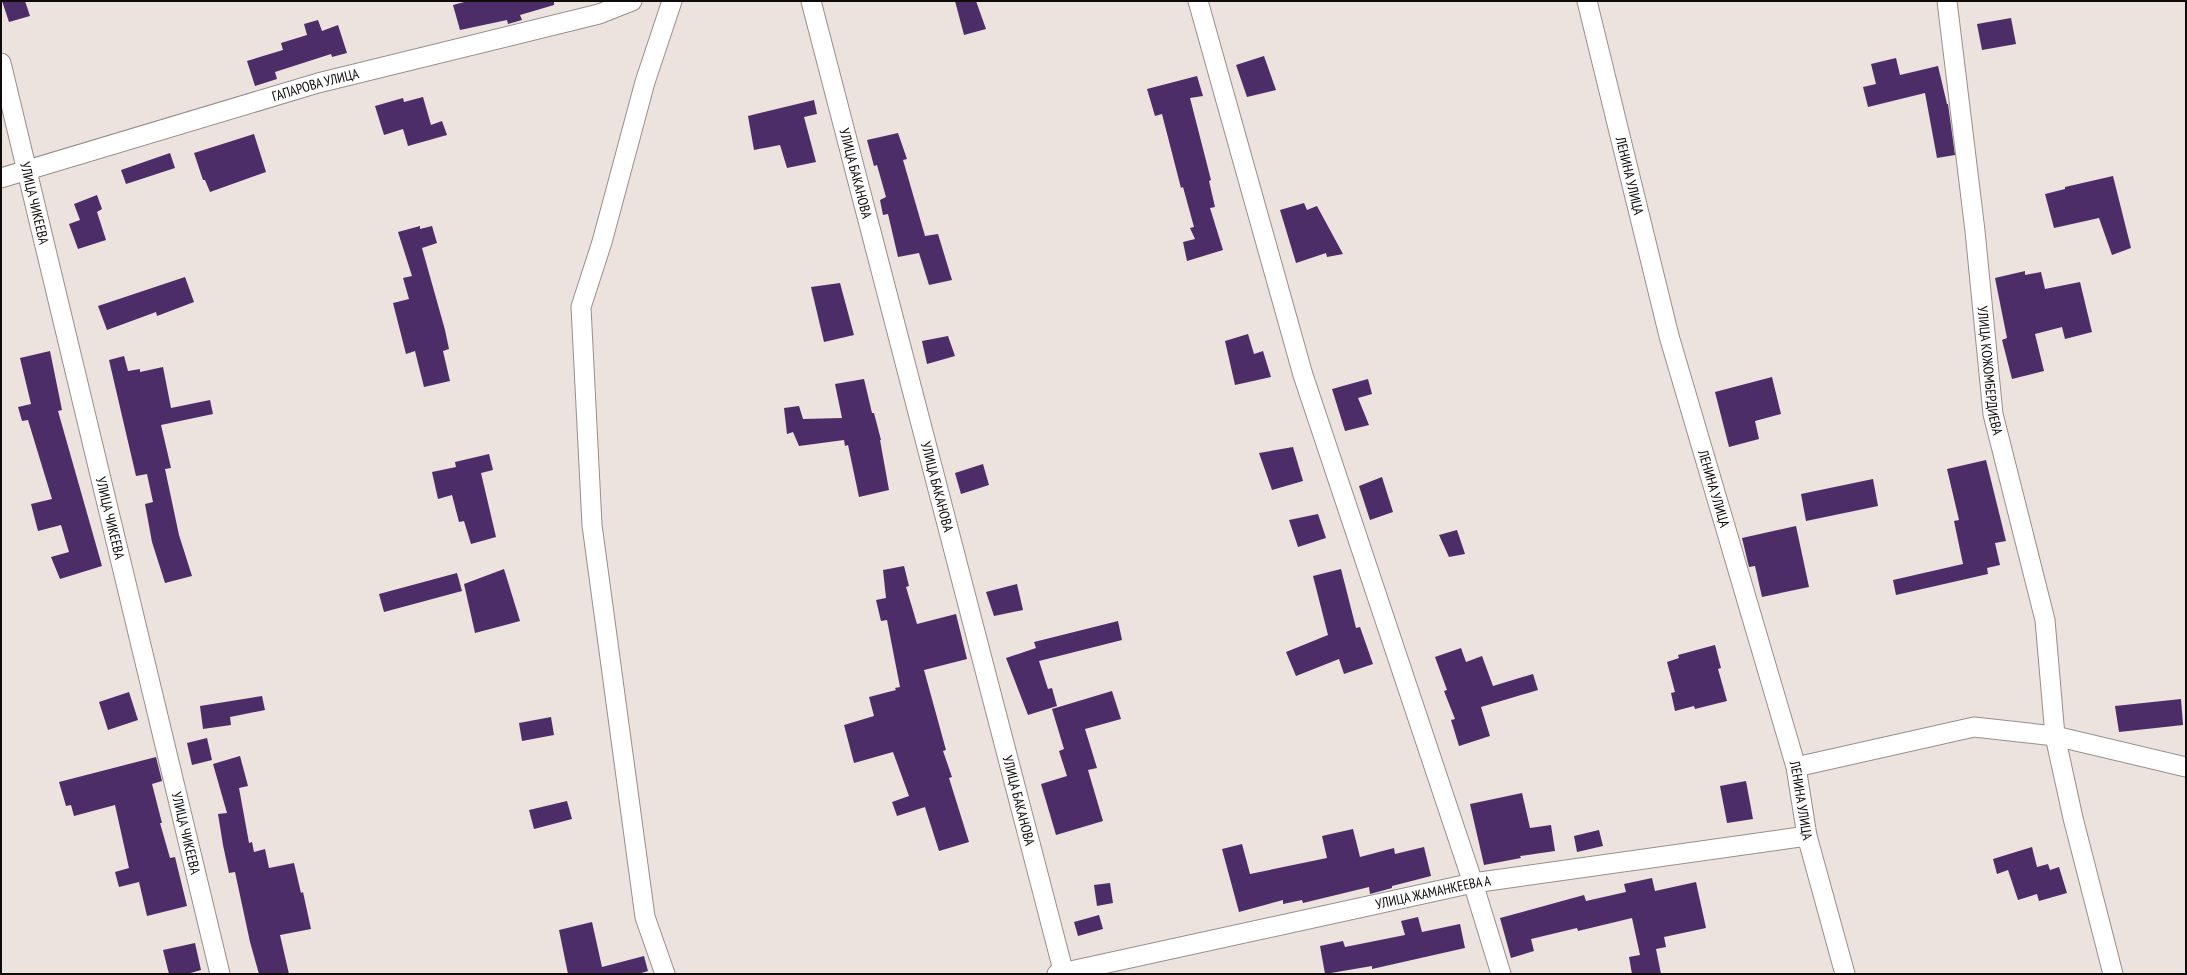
<svg xmlns="http://www.w3.org/2000/svg" width="2187" height="975" font-family="'PT Sans Narrow',sans-serif">
<style>
.building{fill:#4d2d68}
.lines{fill:none;stroke-linecap:round;stroke-linejoin:round}
.minor-casing{stroke:#988e8b;stroke-width:21}
.minor{stroke:#fff;stroke-width:19}
.labels{text-anchor:middle;stroke-width:4;stroke-linejoin:round;paint-order:stroke}
.street-label{font-size:14px;fill:#0e0b0a;stroke:#ece2de}
</style>
<rect width="100%" height="100%" fill="#ece2de"/>
<g class="building">
<path d="M2 1H25L30 16 9 22Z"/>
<path d="M468 1H554V5L520 15 522 20 508 24 507 20 460 30 453 5Z"/>
<path d="M955 1H976L986 29 964 35Z"/>
<path d="M2011 18 2016 44 1982 50 1977 24Z"/>
<path d="M318 20 322 31 338 25 347 53 332 57 331 54 275 72 277 79 255 86 247 61 283 50 281 43 307 35 304 24Z"/>
<path d="M1264 56 1276 90 1247 97 1236 65Z"/>
<path d="M1896 58 1900 75 1938 66 1947 104H1948L1955 155 1937 158 1925 93 1868 107 1863 87 1876 84 1871 64Z"/>
<path d="M1197 76 1203 96 1190 98 1211 180 1209 181 1215 207 1210 208 1223 250 1187 261 1183 242 1195 239 1190 228 1194 227 1183 187 1181 188 1162 114 1155 116 1147 89Z"/>
<path d="M423 97 431 125 442 121 447 135 408 146 403 129 384 135 375 106 403 98 404 102Z"/>
<path d="M814 100 817 114 804 117 816 162 787 168 780 145 754 150 748 116Z"/>
<path d="M898 133 907 159 903 160 925 236 938 234 952 280 929 285 919 253 898 257 888 214 883 215 880 200 886 197 877 165 874 166 867 140Z"/>
<path d="M254 134 266 172 210 192 205 180H203L194 153Z"/>
<path d="M170 153 175 168 126 184 121 170Z"/>
<path d="M2113 176 2131 248 2112 255 2099 218 2054 228 2045 194 2065 189V187Z"/>
<path d="M97 195 102 209 97 212 106 240 78 249 69 224 80 220 74 204Z"/>
<path d="M1304 203 1307 210 1317 206 1343 254 1327 257 1326 253 1296 263 1280 210Z"/>
<path d="M420 226V229L432 226 437 243 422 248 445 330 449 349 443 351 450 381 424 387 415 351 406 354 393 303 409 299 403 278 412 276 398 232Z"/>
<path d="M2025 271V275L2041 272 2045 289 2080 282 2092 332 2065 339 2062 327 2035 334 2044 371 2012 379 2002 340 2007 338 1995 278Z"/>
<path d="M185 277 194 302 157 316 156 312 107 330 98 306Z"/>
<path d="M840 283 854 335 824 342 811 287Z"/>
<path d="M1248 334 1254 354 1263 351 1271 377 1235 385 1225 341Z"/>
<path d="M948 336 955 356 927 364 922 341Z"/>
<path d="M50 351 62 410 58 411 102 566 60 579 51 557 69 552 61 525 38 531 31 504 52 499 28 420 22 421 18 407 31 404 20 358Z"/>
<path d="M124 356 128 371 140 369V372L163 367 171 408 210 400 213 414 161 425 171 468 165 469 179 535 192 576 165 583 152 542 145 504 153 502 147 474 136 476 109 360Z"/>
<path d="M1772 377 1781 414 1755 421 1759 439 1729 447 1715 392Z"/>
<path d="M864 379 872 413H874L881 440H880L889 490 859 497 848 445 845 446 844 440 799 446 793 432 787 434 784 408 799 406 803 419 842 418 835 384Z"/>
<path d="M1368 379 1372 394 1358 398 1369 425 1345 431 1332 389Z"/>
<path d="M1293 447 1303 481 1272 490 1259 453Z"/>
<path d="M489 454 493 470 481 473 496 537 471 544 464 521 459 522 452 495 438 499 432 472 456 467 455 462Z"/>
<path d="M1986 460 2006 541 1995 543 2000 565 1987 568 1988 574 1896 595 1893 580 1963 564 1954 521 1959 520 1947 469Z"/>
<path d="M983 464 989 485 961 494 955 473Z"/>
<path d="M1382 477 1393 512 1370 520 1359 486Z"/>
<path d="M1873 479 1878 506 1806 521 1801 494Z"/>
<path d="M1318 514 1326 538 1298 547 1289 520Z"/>
<path d="M1796 526 1809 587 1762 597 1755 566 1749 567 1742 538Z"/>
<path d="M1457 530 1465 554 1449 557 1439 535Z"/>
<path d="M904 566 909 586 906 587 917 624 956 614 967 659 924 670 946 750 943 751 952 777 949 778 969 842 939 851 925 807 897 816 892 802 909 796 893 752 854 763 844 725 874 716 869 697 896 690 895 688 900 687 887 620 881 621 876 600 886 598 883 570Z"/>
<path d="M504 569 520 621 475 633 464 584Z"/>
<path d="M1341 569 1356 628 1360 627 1373 664 1344 674 1339 659 1296 676 1286 652 1328 635 1313 576Z"/>
<path d="M457 573 462 591 384 612 379 594Z"/>
<path d="M1017 584 1023 610 994 616 986 592Z"/>
<path d="M1118 621 1122 640 1039 661 1048 689 1052 688 1057 706 1028 715 1006 658 1036 648 1034 642Z"/>
<path d="M1715 645 1721 668 1718 669 1727 701 1695 709 1694 706 1675 711 1671 693 1675 692 1667 662 1679 658 1678 655Z"/>
<path d="M1461 648 1466 662 1482 656 1493 686 1533 674 1538 690 1481 707 1490 736 1459 746 1451 720 1455 719 1444 691 1447 690 1435 657Z"/>
<path d="M1112 691 1121 719 1085 729 1097 768 1088 770 1103 821 1056 835 1041 784 1067 776 1059 751 1064 749 1052 709Z"/>
<path d="M129 692 138 720 108 730 99 702Z"/>
<path d="M262 696 265 710 230 717 231 725 203 729 200 706Z"/>
<path d="M2181 699 2183 725 2119 732 2115 706Z"/>
<path d="M551 717 554 735 522 741 519 723Z"/>
<path d="M207 738 212 760 192 765 187 743Z"/>
<path d="M240 756 248 786 239 788 249 843 252 842 254 852 265 849 269 868 294 863 301 893 303 892 311 929 280 935 289 974H259L250 942 235 872 229 873 223 845 218 814 227 813 213 764Z"/>
<path d="M156 757 162 781 152 784 162 823H160L170 858 175 857 187 906 147 916 139 882 119 887 115 872 129 868 115 805 74 816 71 805 66 806 59 782Z"/>
<path d="M1746 781 1753 819 1727 823 1720 786Z"/>
<path d="M1522 793 1530 828 1551 825 1555 851 1520 856 1521 858 1484 865 1470 804Z"/>
<path d="M567 801 572 819 534 829 529 810Z"/>
<path d="M1353 829 1360 857 1394 848 1395 854 1424 847 1431 876 1392 886V888L1370 894 1369 887 1303 903 1302 900 1283 904V900L1239 912 1222 849 1242 844 1250 874 1327 858 1322 836Z"/>
<path d="M1599 830 1603 846 1577 852 1574 836Z"/>
<path d="M2032 847 2037 867 2048 864 2050 870 2059 867 2067 893 2039 901 2037 894 2018 900 2008 870 1997 874 1993 859Z"/>
<path d="M1652 878 1655 891 1696 882 1706 928 1664 937 1666 947 1656 949 1661 974H1632L1629 957 1640 955 1632 918 1578 931 1577 928 1531 939 1534 951 1511 958 1500 918 1584 895 1586 901 1626 892 1624 884Z"/>
<path d="M1110 883 1113 903 1097 906 1094 885Z"/>
<path d="M1099 915 1103 929 1078 936 1074 922Z"/>
<path d="M1418 917 1422 932 1460 924 1465 948 1372 969V966L1325 974 1320 946 1343 941 1345 947 1405 935 1401 921Z"/>
<path d="M592 922 602 967 644 956 648 971 638 974H568L559 930Z"/>
<path d="M195 943 201 970 187 974H169L163 950Z"/>
</g>
<g class="lines">
<g class="minor-casing">
<g id="minor">
<path id="s1" d="M811 1 1064 974"/>
<path d="M1198 1 1303 375 1473 883 1501 974"/>
<path id="s2" d="M1587 1 1669 336 1796 767 1807 836 1845 974"/>
<path id="s3" d="M1947 1 1975 231 1993 414 2045 620 2055 736 2073 818 2113 974"/>
<path id="s4" d="M1 63 220 974"/>
<path id="s5" d="M1 178 318 83 599 14 632 1"/>
<path d="M1796 767 1974 727 2055 736 2186 767"/>
<path d="M665 974 645 917 592 525 581 307 602 242 645 82 672 1"/>
<path id="s6" d="M1057 974 1473 883 1807 836"/>
</g>
</g>
<use href="#minor" class="minor"/>
</g>
<g class="labels">
<g class="street-label">
<text dy="5" stroke="none"><textPath href="#s5" startOffset="328">ГАПАРОВА УЛИЦА</textPath></text>
<text dy="5" stroke="none"><textPath href="#s1" startOffset="178">УЛИЦА БАКАНОВА</textPath></text>
<text dy="5" stroke="none"><textPath href="#s2" startOffset="180">ЛЕНИНА УЛИЦА</textPath></text>
<text dy="5" stroke="none"><textPath href="#s4" startOffset="144">УЛИЦА ЧИКЕЕВА</textPath></text>
<text dy="5" stroke="none"><textPath href="#s3" startOffset="372">УЛИЦА КОЖОМБЕРДИЕВА</textPath></text>
<text dy="5" stroke="none"><textPath href="#s1" startOffset="502">УЛИЦА БАКАНОВА</textPath></text>
<text dy="5" stroke="none"><textPath href="#s2" startOffset="504">ЛЕНИНА УЛИЦА</textPath></text>
<text dy="5" stroke="none"><textPath href="#s4" startOffset="468">УЛИЦА ЧИКЕЕВА</textPath></text>
<text dy="5" stroke="none"><textPath href="#s1" startOffset="826">УЛИЦА БАКАНОВА</textPath></text>
<text dy="5" stroke="none"><textPath href="#s2" startOffset="828">ЛЕНИНА УЛИЦА</textPath></text>
<text dy="5" stroke="none"><textPath href="#s4" startOffset="792">УЛИЦА ЧИКЕЕВА</textPath></text>
<text dy="5" stroke="none"><textPath href="#s6" startOffset="385">УЛИЦА ЖАМАНКЕЕВА А</textPath></text>
</g>
</g>
<rect width="2187" height="975" fill="none" stroke="#0e0b0a" stroke-width="4"/>
</svg>
